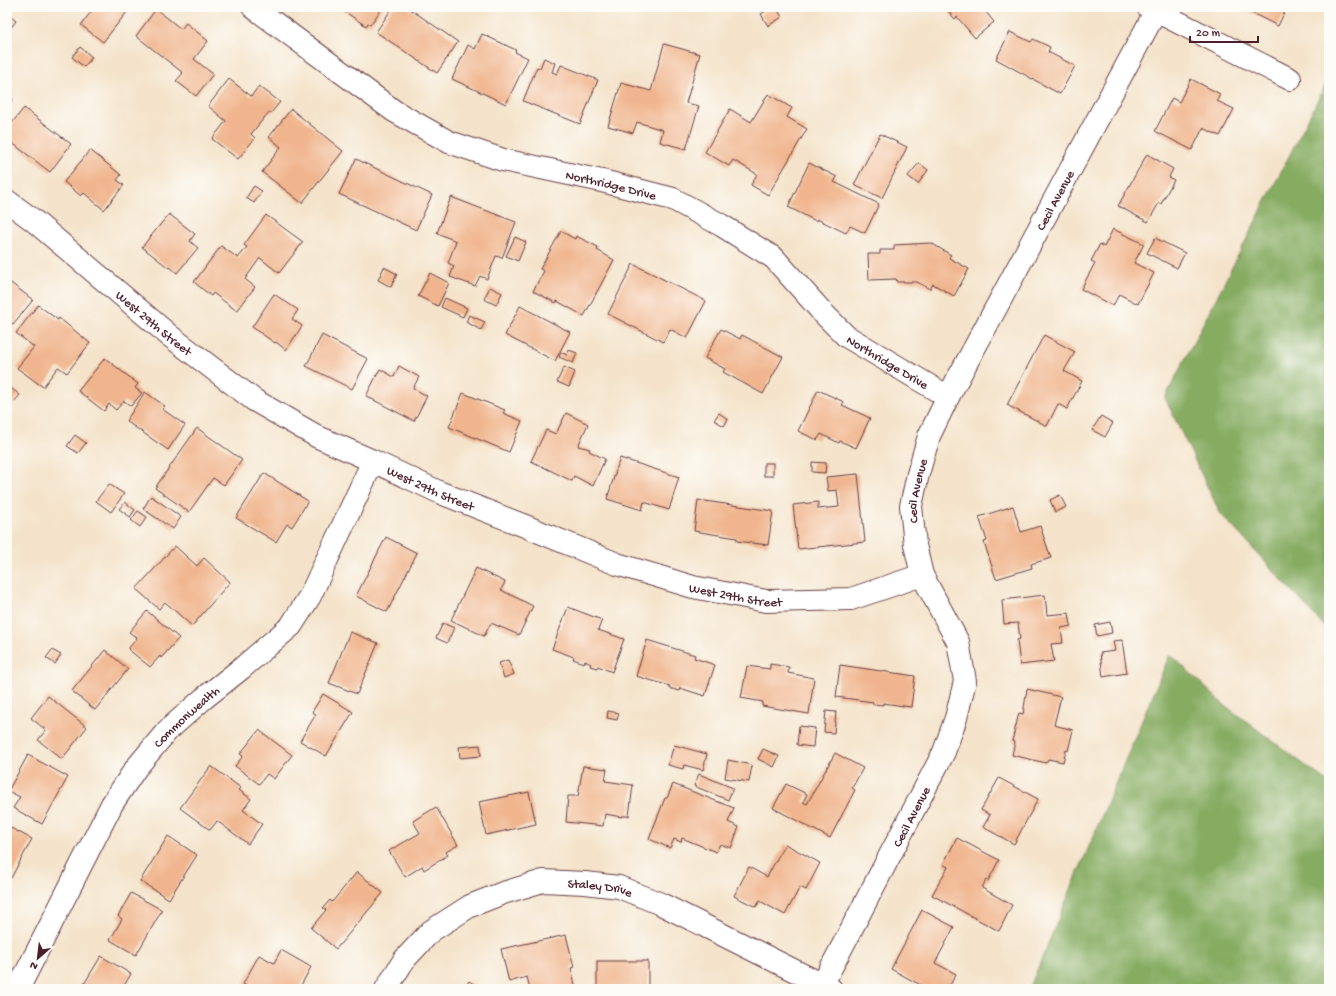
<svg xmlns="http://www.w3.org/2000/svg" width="1336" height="996" font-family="'Gochi Hand',sans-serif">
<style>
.forest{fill:#86ac62;stroke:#686646}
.building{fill:#f0b58e}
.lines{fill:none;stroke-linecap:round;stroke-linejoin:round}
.minor-casing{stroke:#643c43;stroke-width:24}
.minor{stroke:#fff;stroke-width:22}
.labels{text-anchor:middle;stroke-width:4;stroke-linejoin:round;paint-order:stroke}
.street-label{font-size:13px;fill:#4a1f2b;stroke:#fdfcf7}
</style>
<rect width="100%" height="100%" fill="#fdfcf7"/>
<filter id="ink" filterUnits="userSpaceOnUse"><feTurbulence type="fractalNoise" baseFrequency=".025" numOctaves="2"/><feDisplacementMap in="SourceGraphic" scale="8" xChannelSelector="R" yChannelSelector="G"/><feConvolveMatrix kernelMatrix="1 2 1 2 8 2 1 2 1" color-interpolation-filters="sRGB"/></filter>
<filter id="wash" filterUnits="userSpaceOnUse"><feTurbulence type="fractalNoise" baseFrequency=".012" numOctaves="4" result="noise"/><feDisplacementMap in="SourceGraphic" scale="16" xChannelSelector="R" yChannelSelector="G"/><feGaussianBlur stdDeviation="0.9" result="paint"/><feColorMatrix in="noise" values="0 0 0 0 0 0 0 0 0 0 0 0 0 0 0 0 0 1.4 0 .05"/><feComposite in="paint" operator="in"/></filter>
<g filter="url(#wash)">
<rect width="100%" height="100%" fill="#f4e3ca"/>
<g class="forest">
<path d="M1329 78V631L1220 513 1165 398Z"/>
<path d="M1170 654 1223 704 1329 783V989H1029Z"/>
</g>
<g id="blocks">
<g class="building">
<path d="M90 7H131L103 42 81 25 93 9Z"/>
<path d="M338 7H383L370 25 368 23 366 26Z"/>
<path d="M393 7H407L458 42 437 73 376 32Z"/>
<path d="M772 7H776L782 17 768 26 761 14Z"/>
<path d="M947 7H982L994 22 975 38 957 17 955 19 945 8Z"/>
<path d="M1240 7H1287L1278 26Z"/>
<path d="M156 9 181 29 186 23 208 41 194 59 213 74 196 96 176 81 183 73 136 36Z"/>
<path d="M7 14 16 21 7 33Z"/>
<path d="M1010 32 1031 42 1033 39 1050 47 1048 52 1075 66 1060 94 996 59Z"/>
<path d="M482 34 516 50 515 52 528 58 506 104 452 79 468 45 475 49Z"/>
<path d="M664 44 700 54 686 103 699 106 686 149 660 142 663 130 637 122 633 133 608 126 621 83 651 91Z"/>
<path d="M80 47 92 57 84 67 72 57Z"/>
<path d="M544 58 555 63 552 72 557 74 561 65 598 80 580 124 523 101 537 67 540 68Z"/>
<path d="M229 79 251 96 259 86 280 102 271 113 269 112 251 134 255 138 238 159 212 139 226 121 208 106Z"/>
<path d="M1191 79 1220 94 1217 101 1234 109 1220 136 1203 128 1192 150 1155 131 1172 98 1179 102Z"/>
<path d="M7 94 13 99 7 106Z"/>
<path d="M768 94 792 108 787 117 807 129 768 195 751 185 757 174 733 160 729 166 705 152 730 109 751 122Z"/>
<path d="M24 108 71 144 50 172 7 139V129Z"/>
<path d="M291 109 343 151 302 203 262 172 281 147 269 137Z"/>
<path d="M880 134 907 147 882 198 854 185Z"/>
<path d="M90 150 121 175 117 180 124 185 104 210 84 193 81 196 64 182Z"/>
<path d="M1147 154 1173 169 1169 177 1174 180 1161 204 1159 203 1148 222 1118 206Z"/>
<path d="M356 159 432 195 416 230 339 194Z"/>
<path d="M809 163 837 177 834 182 879 204 865 233 850 226 846 233 817 219 816 221 788 207Z"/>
<path d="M919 163 928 170 918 184 908 176Z"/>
<path d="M254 186 262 191 254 203 246 198Z"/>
<path d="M451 197 516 222 502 258 496 256 487 279 480 276 475 286 450 277 454 266 448 263 456 241 437 233Z"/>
<path d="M169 214 195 234 190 241 198 248 177 273 170 267 169 268 142 247Z"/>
<path d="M266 215 303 242 279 273 260 258 245 279 255 287 237 311 213 293 211 296 194 282 221 246 238 258 247 247 244 245Z"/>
<path d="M1113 229 1144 244 1134 263 1154 273 1138 304 1119 294 1113 306 1081 289 1095 263 1091 261 1100 244 1104 247Z"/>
<path d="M561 231 575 239 576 236 598 247 597 250 614 260 584 316 557 301 556 303 533 291 544 271 540 269Z"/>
<path d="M515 237 526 242 518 261 506 256Z"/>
<path d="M1155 238 1185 253 1177 268 1147 253Z"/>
<path d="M931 243 951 255 949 258 969 269 954 296 933 284 930 289 917 282H897L896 279 869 280 868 254H880V250H894V245Z"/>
<path d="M633 264 706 301 687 338 670 329 663 342 608 314Z"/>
<path d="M384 267 397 274 391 287 378 280Z"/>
<path d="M430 273 449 283 438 306 418 296Z"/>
<path d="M7 280 33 300 13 324 8 320 7 322Z"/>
<path d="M490 287 502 293 496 305 484 299Z"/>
<path d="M274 294 298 310 292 319 302 326 286 350 276 342 275 343 252 327Z"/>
<path d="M445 298 467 308 463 317 441 307Z"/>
<path d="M38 305 58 320 59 318 90 343 67 373 58 367 43 387 17 368 34 347 16 333Z"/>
<path d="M520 306 570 332 555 361 505 335Z"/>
<path d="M469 315 485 322 481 330 466 322Z"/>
<path d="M721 329 740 339 742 335 783 357 763 394 723 372 725 369 705 358Z"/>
<path d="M322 335 368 359 352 389 306 366Z"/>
<path d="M1044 335 1075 352 1064 371 1082 381 1067 409 1058 404 1047 426 1007 405Z"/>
<path d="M569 350 577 353 573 363 559 357 561 352 567 355Z"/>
<path d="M105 358 138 384 135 388 142 393 131 406 124 401 116 410 109 404 104 411 78 391Z"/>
<path d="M399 366 419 377 413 388 427 396 414 421 366 396 380 369 394 377Z"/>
<path d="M564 367 575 372 569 387 557 382Z"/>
<path d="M7 385 20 395 13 403 7 398Z"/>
<path d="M818 390 844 402 842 405 870 418 856 448 840 441 839 443 821 434 817 440 798 431Z"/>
<path d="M145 392 165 406 162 409 185 425 168 450 126 421Z"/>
<path d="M463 393 505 410 503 413 522 421 509 452 449 427Z"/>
<path d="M566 413 588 424 578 446 590 449 589 451 605 459 593 486 574 476 572 481 531 461 546 430 556 434Z"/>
<path d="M719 413 728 419 724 426 714 420Z"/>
<path d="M1101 416 1113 423 1105 437 1092 430Z"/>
<path d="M197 428 242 460 224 485 213 478 189 512 155 488Z"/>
<path d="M75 435 86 443 78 453 67 446Z"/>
<path d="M620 458 679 477 669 510 644 502 642 510 607 499Z"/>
<path d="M812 462 826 463 825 473 812 472Z"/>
<rect x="764" y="463" width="9" height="13"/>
<path d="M264 473 308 501 292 527 287 524 276 542 236 518Z"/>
<path d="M858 474 865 542 798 549 793 505 818 502V509L839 507 837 490 828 491 826 477Z"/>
<path d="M109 484 124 494 111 512 96 501Z"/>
<path d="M1060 495 1066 507 1055 512 1050 500Z"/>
<path d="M151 496 181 517 173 529 143 509Z"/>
<path d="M698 500 773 511 768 545 737 541V538L694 531Z"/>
<path d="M125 502 135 510 130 517 119 509Z"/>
<path d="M1013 506 1021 532 1040 526 1051 558 1031 564 1032 568 996 579 984 542 987 541 979 517Z"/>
<path d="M138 511 147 517 140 527 131 520Z"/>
<path d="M386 537 417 553 387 612 356 596Z"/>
<path d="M175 546 197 566 204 558 230 582 192 626 165 602 159 609 136 589Z"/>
<path d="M476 568 505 582 501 590 533 606 519 635 491 623 484 636 451 620Z"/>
<path d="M1045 595 1047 615 1069 613 1071 626 1061 628 1063 643 1051 644 1054 661 1020 665 1017 640 1020 639 1018 623 1004 624 1002 600Z"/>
<path d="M568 607 602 620 598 630 624 639 612 672 598 666 597 668 590 666 591 664 585 661 584 663 573 659 574 657 552 649Z"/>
<path d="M147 611 179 638 161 658 160 656 150 667 128 649 137 638 129 632Z"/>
<path d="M1110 622 1112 633 1097 636 1095 625Z"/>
<path d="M443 623 454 628 447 643 436 638Z"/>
<path d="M350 632 378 643 357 694 329 683Z"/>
<path d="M647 640 695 655 694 658 715 665 705 696 680 688 679 691 669 688 670 686 636 676Z"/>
<path d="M1122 640 1127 673 1103 677 1100 653 1115 651 1113 641Z"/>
<path d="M52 650 61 655 55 664 46 658Z"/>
<path d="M105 650 128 669 95 710 72 691Z"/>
<path d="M508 660 514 674 504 678 499 663Z"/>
<path d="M770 664 789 667 788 673 814 678 809 714 762 706 763 702 741 698 747 666 770 669Z"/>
<path d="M840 665 915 676 911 707 883 703V705L872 704 873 702 836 697Z"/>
<path d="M1027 689 1061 697 1054 725 1073 730 1068 751 1066 750 1063 762 1048 759 1046 763 1012 755 1015 742 1012 741 1019 713 1023 714Z"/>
<path d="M323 694 353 712 326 756 300 741 316 714 312 712Z"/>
<path d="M48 696 87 727 62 759 38 740 46 730 31 718Z"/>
<path d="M608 711 619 713 617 720 607 718Z"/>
<path d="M826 711 836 712 834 733 824 732Z"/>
<path d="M799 726 815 728 813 747 797 745Z"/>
<path d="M259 730 292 755 274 779 267 774 259 784 235 766 243 756 240 754Z"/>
<path d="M480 745 481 756 460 758 459 747Z"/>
<path d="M674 745 707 754 703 770 684 765 683 769 668 765Z"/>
<path d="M763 749 779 756 774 767 758 759Z"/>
<path d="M835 753 863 768 852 788 855 790 830 838 773 808 786 784 807 794 803 802 807 804Z"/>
<path d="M28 755 68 777 42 824 13 808 20 797 8 791Z"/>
<path d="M728 760 752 765 749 782 725 778Z"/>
<path d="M211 766 241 788 239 790 251 799 243 810 262 824 248 844 217 821 210 830 180 808Z"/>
<path d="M583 766 607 769 605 781 633 785 629 816H622V817L605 814 603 826 566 822 568 796H578Z"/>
<path d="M699 774 733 788 728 800 694 786Z"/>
<path d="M999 778 1038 799 1014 844 983 827 990 815 981 810Z"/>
<path d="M673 784 734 808 728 822 739 827 731 848 720 844 716 852 682 838 681 842 674 839 670 848 649 839 665 798H667Z"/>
<path d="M529 792 536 824 486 835 479 802Z"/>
<path d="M436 807 458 845 446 852 448 855 424 870 422 866 405 877 389 851 420 833 413 821Z"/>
<path d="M7 826 32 839 11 878 7 876Z"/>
<path d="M168 836 197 855 169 899 140 881Z"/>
<path d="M957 838 999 860 988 881 986 880 982 888 1012 905 999 931 932 895 948 867 943 864Z"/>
<path d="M785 844 820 863 806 890 800 887 785 915 760 901 756 907 734 896 749 867 767 877Z"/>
<path d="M357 872 383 893 336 949 311 928 326 910 323 908 330 900 332 902Z"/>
<path d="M131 893 162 910 136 955 110 940 122 919 118 916Z"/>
<path d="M922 910 954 927 935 963 956 974 948 989H928L891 969Z"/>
<path d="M566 935 574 967 571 968 576 989H530L527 977 509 982 501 949Z"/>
<path d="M281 950 311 967 299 989H252L243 984 259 955 274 963Z"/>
<path d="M101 956 131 974 122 989H81Z"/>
<rect x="597" y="961" width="51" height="28"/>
<path d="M469 981 480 989H463Z"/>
</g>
</g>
</g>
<g filter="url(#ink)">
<use href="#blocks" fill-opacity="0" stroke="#643c43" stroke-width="1"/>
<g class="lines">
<g class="minor-casing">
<g id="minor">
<path id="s1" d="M253 7 394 111 449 142 503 160 602 181 673 199 721 225 774 258 823 313 846 336 948 397"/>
<path d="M1148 7 1290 79"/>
<path id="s2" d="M7 201 33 220 170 336 254 400 318 437 373 461 441 493 525 526 617 564 693 587 766 601 851 599 922 575"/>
<path id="s3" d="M18 989 112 804 136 768 167 731 203 699 242 668 291 626 310 596 373 461"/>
<path id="s4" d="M386 989 404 960 431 931 470 906 503 893 543 881 585 883 619 887 661 904 831 989"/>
<path id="s5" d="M820 989 944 752 956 718 965 681 958 642 922 575 915 545 911 506 918 474 929 436 948 397 1158 7"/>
</g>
</g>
<use href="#minor" class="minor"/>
</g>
</g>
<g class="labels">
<g class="street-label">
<text dy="5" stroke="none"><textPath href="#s1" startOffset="406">Northridge Drive</textPath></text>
<text dy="5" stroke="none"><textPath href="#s5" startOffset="867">Cecil Avenue</textPath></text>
<text dy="5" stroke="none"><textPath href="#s2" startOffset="191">West 29th Street</textPath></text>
<text dy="5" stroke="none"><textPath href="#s1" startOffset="742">Northridge Drive</textPath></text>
<text dy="5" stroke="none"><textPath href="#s2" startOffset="515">West 29th Street</textPath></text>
<text dy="5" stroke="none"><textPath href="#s5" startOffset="543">Cecil Avenue</textPath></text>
<text dy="5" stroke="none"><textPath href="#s2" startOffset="839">West 29th Street</textPath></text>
<text dy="5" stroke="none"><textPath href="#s3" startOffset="323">Commonwealth</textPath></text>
<text dy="5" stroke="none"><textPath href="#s5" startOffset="195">Cecil Avenue</textPath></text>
<text dy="5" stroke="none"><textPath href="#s4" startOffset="255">Staley Drive</textPath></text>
</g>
</g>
<rect width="1336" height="996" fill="none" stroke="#fdfcf7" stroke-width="24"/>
<g transform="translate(38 958) rotate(208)" stroke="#fdfcf7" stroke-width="3" paint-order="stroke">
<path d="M0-3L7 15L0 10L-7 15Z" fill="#4a1f2b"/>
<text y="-6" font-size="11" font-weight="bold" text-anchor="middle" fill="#4a1f2b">N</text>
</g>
<path d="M1190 36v6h68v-6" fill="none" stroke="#4a1f2b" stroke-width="2"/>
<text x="1196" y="36" font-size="12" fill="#4a1f2b" stroke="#fdfcf7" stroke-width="3" paint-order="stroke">20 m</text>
</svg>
